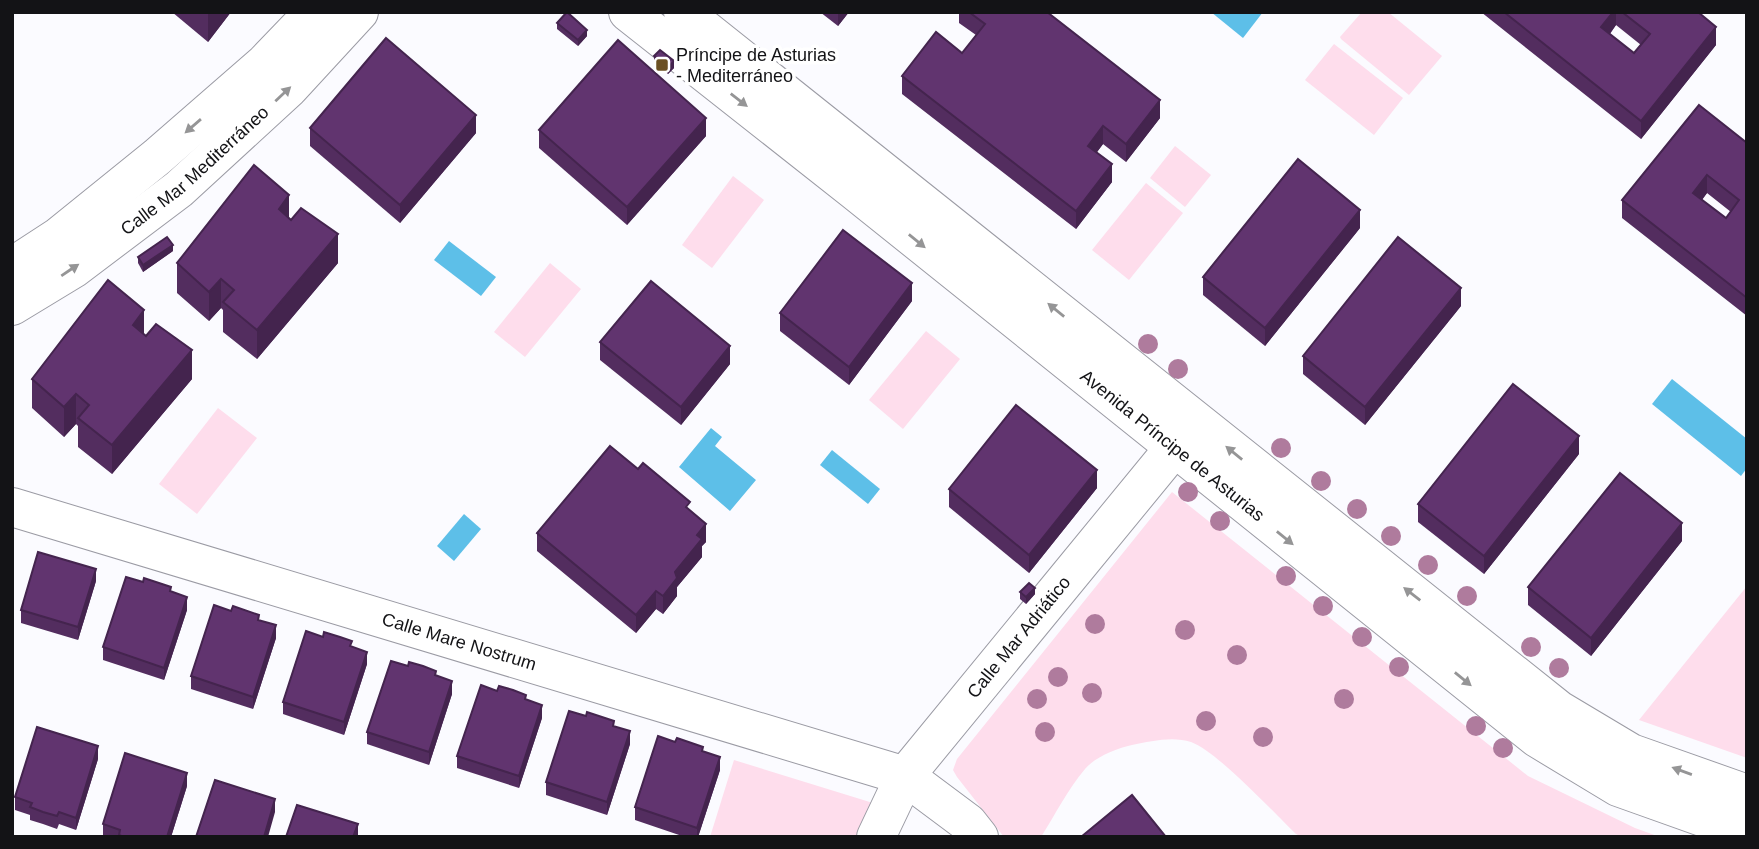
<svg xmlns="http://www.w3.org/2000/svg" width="1759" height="849" font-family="Arial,sans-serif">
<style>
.green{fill:#feddec}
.water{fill:#5dbfe8}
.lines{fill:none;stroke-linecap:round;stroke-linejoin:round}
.minor-casing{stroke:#9b9ba4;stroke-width:40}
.minor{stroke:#fff;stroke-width:38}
.tree{fill:#af7b9d}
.wall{fill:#532d5f;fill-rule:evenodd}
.shaded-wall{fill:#44244e}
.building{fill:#61346f;stroke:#44244e;stroke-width:2;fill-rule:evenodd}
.oneway{fill:#959596}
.poi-dot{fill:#6b5023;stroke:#fff;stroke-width:2.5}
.labels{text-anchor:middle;stroke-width:7;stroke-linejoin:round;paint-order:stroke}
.poi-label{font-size:18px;fill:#131316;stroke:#fff;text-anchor:start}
.street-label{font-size:18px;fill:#131316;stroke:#fff}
</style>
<rect width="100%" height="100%" fill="#fbfbff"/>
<g class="green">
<path d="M1362 12H1388L1442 56 1409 95 1341 39 1340 37Z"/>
<path d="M1334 44 1403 98 1374 135 1305 80Z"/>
<path d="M1175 146 1211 175 1185 207 1150 178Z"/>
<path d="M733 176 764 200 712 268 682 245Z"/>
<path d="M1146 183 1183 213 1129 280 1092 250Z"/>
<path d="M550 263 581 289 525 357 494 332Z"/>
<path d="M926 331 960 359 903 429 869 400Z"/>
<path d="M218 408 257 438 197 514 159 484Z"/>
<path d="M1172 492 1528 776 1635 828 1660 837H1302L1296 834C1273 812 1218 752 1191 742 1173 736 1151 741 1132 745 1117 748 1095 757 1085 769 1068 789 1055 815 1041 837H1004L957 777 953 770 957 759Z"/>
<path d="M1747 586V758L1639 720Z"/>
<path d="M734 760 873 803 857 837H710Z"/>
</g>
<g class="water">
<path d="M1211 12H1263L1243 38Z"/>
<path d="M449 241 496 277 481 296 434 260Z"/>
<path d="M1672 379 1747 439V468L1741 476 1652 404Z"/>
<path d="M711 428 722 437 715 446 756 480 730 511 679 467Z"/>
<path d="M832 450 880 489 868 504 820 465Z"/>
<path d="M464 514 481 529 454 561 437 546Z"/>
</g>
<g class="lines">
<g class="minor-casing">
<g id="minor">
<path id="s1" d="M628 12 855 191 1537 738 1618 787 1747 833"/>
<path d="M683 12 1559 710 1631 753 1747 794"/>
<path d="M12 267 58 237 157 157 265 63 314 12"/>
<path id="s2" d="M12 306 73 269 179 189 289 88 359 12"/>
<path id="s3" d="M12 507 905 776 968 823 979 837"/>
<path id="s4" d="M876 837 905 776 1174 448"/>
</g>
</g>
<use href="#minor" class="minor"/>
</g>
<g class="tree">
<circle cx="1148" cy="344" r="10"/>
<circle cx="1178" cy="369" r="10"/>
<circle cx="1281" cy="448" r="10"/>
<circle cx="1321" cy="481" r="10"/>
<circle cx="1188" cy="492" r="10"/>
<circle cx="1357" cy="509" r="10"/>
<circle cx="1220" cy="521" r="10"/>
<circle cx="1391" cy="536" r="10"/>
<circle cx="1428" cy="565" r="10"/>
<circle cx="1286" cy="576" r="10"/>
<circle cx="1467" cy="596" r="10"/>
<circle cx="1323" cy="606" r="10"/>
<circle cx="1095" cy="624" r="10"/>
<circle cx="1185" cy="630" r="10"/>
<circle cx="1362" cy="637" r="10"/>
<circle cx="1531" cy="647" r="10"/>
<circle cx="1237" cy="655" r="10"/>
<circle cx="1399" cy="667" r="10"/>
<circle cx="1559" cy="668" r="10"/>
<circle cx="1058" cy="677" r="10"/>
<circle cx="1092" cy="693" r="10"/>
<circle cx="1037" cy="699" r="10"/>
<circle cx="1344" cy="699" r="10"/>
<circle cx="1206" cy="721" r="10"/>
<circle cx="1476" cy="726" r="10"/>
<circle cx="1045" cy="732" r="10"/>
<circle cx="1263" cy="737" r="10"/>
<circle cx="1503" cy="748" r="10"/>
</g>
<g class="wall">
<path d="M172 12H231L208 42Z"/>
<path d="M820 12H849L838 26Z"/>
<path d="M959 12H1047L1160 118 1126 162 1103 144 1097 152 1112 182 1076 229 902 94V76L962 53 976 35 959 23Z"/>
<path d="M1481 12H1698L1716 45 1641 139ZM1616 25 1641 45 1634 53 1610 34Z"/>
<path d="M557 23 587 36 578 46 557 29Z"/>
<path d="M654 56 674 68 668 74 654 63Z"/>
<path d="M310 128 476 133 400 223 310 146Z"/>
<path d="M539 130 706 136 627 225 539 148Z"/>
<path d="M1747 143V316L1622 218V200ZM1707 193 1731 212 1726 218 1702 200Z"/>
<path d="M289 218 338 263 257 359 223 332V310L221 308 209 321 177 293V263Z"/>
<path d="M1360 228 1265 346 1203 295V277Z"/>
<path d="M173 251 143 272 138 263V257Z"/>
<path d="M912 301 849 385 780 331V313Z"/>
<path d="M1461 306 1365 425 1303 374V356Z"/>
<path d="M144 334 192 379 112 474 78 447V426L76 424 64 437 32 408V379Z"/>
<path d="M600 342 730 364 681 425 600 360Z"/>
<path d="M1579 454 1484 574 1418 522V504Z"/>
<path d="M638 469 690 510 706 542 702 546V557L677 587V596L663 614 656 609 636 633 537 551V533Z"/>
<path d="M1097 488 1029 573 949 507V489Z"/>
<path d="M1682 541 1591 656 1528 605V587Z"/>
<path d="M96 581 78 640 21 623V610Z"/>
<path d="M171 592 187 610 164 680 103 660V647Z"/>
<path d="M1020 592 1035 594 1026 604 1020 599Z"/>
<path d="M259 620 276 638 253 709 191 689V676Z"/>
<path d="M352 646 367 664 344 735 283 714V702Z"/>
<path d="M436 676 452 694 429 765 367 744V732Z"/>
<path d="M586 716 614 726 630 744 607 815 546 795V782Z"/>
<path d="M542 718 519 788 457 768V756Z"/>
<path d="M703 752 720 770 698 837H685L635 820V807Z"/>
<path d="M98 759 76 830 59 824 57 829 43 824 30 820V815L15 810V797Z"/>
<path d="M187 786 171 837H103V824Z"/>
</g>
<g class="shaded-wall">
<path d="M231 12 208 42V13Z"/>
<path d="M838 12H849L838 26Z"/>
<path d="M1613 12H1616V25L1601 45V27Z"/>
<path d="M1716 27V45L1641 139V121Z"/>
<path d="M587 30V36L578 46V40Z"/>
<path d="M674 61V68L668 74V68Z"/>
<path d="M1160 100V118L1126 162V144Z"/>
<path d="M476 115V133L400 223V205Z"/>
<path d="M706 118V136L627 225V207Z"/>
<path d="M1103 126V144L1088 164V146Z"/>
<path d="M1112 164V182L1076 229V211Z"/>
<path d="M1707 175V193L1693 211V193Z"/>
<path d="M289 195V224L279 209Z"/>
<path d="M1360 210V228L1265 346V328Z"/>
<path d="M338 234V263L257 359V330Z"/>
<path d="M173 245V251L143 272V265Z"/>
<path d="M221 279V308L209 321V292Z"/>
<path d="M912 283V301L849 385V367Z"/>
<path d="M1461 288V306L1365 425V407Z"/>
<path d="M144 310V339L133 325Z"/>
<path d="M730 346V364L681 425V407Z"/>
<path d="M192 350V379L112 474V445Z"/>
<path d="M76 394V424L64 437V407Z"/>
<path d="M1579 436V454L1484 574V556Z"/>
<path d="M1097 470V488L1029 573V555Z"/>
<path d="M1682 523V541L1591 656V638Z"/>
<path d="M706 524V542L702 546V557L677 587V596L663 614V596L675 572 697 535Z"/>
<path d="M96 569V581L78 640V627Z"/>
<path d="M1035 588V594L1026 604V597Z"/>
<path d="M656 591V609L636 633V615Z"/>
<path d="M187 597V610L164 680V668Z"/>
<path d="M276 625V638L253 709V697Z"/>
<path d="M367 652V664L344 735V722Z"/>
<path d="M452 681V694L429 765V752Z"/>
<path d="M542 705V718L519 788V776Z"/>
<path d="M630 731V744L607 815V802Z"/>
<path d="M98 746V759L76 830V818Z"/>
<path d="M720 757V770L698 837H697V828Z"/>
<path d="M187 773V786L171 837H167Z"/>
<path d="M275 799V812L268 837H264Z"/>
<path d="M358 824V836L353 837Z"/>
</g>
<g class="building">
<path d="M567 12 587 30 578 40 557 23Z"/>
<path d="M969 12H1047L1160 100 1126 144 1103 126 1088 146 1112 164 1076 211 902 76 936 32 962 53 985 24Z"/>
<path d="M1504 12H1613L1601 27 1634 53 1650 34 1622 12H1698L1716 27 1641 121Z"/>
<path d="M386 38 476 115 400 205 310 128Z"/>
<path d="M618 40 706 118 627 207 539 130Z"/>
<path d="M660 50 674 61 668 68 654 56Z"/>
<path d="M1699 105 1747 143V298L1622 200ZM1707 175 1739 200 1726 218 1693 193Z"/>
<path d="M1298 159 1360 210 1265 328 1203 277Z"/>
<path d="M254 165 289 195 279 209 291 220 301 208 338 234 257 330 223 302 234 290 221 279 209 292 177 263Z"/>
<path d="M843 230 912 283 849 367 780 313Z"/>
<path d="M167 237 173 245 143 265 138 257Z"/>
<path d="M1398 237 1461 288 1365 407 1303 356Z"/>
<path d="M108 280 144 310 133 325 146 336 156 324 192 350 112 445 78 418 89 405 76 394 64 407 32 379Z"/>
<path d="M651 281 730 346 681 407 600 342Z"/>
<path d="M1513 384 1579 436 1484 556 1418 504Z"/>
<path d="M1016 405 1097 470 1029 555 949 489Z"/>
<path d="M610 446 638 469 643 463 690 502 686 507 706 524 697 535 702 539 675 572 677 578 663 596 656 591 636 615 537 533Z"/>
<path d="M1620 473 1682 523 1591 638 1528 587Z"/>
<path d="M38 552 96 569 78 627 21 610Z"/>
<path d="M126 577 143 582 144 578 171 587 170 591 187 597 164 668 103 647Z"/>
<path d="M1029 583 1035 588 1026 597 1020 592Z"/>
<path d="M214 605 231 611 233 606 259 615 258 620 276 625 253 697 191 676Z"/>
<path d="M306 631 323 637 324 632 340 637 352 641 350 646 367 652 344 722 283 702Z"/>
<path d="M391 661 408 666 409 662 423 666 436 671 435 675 452 681 429 752 367 732Z"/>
<path d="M481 685 497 691 499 686 513 690 526 695 525 699 542 705 519 776 457 756Z"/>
<path d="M569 711 586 716 587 712 614 721 613 726 630 731 607 802 546 782Z"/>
<path d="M37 727 98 746 76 818 59 812 57 816 43 812 30 807 32 803 15 797Z"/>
<path d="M658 736 675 742 677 738 703 747 702 751 720 757 697 828 635 807Z"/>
<path d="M125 753 187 773 167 837H124L119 835 120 830 103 824Z"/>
<path d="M215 780 275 799 264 837H196Z"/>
<path d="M1132 795 1166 837H1081Z"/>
<path d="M297 805 358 824 353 837H286Z"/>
</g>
<defs><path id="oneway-solid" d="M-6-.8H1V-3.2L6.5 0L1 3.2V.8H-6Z" transform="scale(1.75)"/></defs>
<g class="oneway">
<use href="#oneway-solid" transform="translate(283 94) rotate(-43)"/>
<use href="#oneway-solid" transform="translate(739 100) rotate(38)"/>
<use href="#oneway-solid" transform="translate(193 126) rotate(139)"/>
<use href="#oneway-solid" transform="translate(917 241) rotate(39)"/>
<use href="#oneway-solid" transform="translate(70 270) rotate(-34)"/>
<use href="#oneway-solid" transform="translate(1056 310) rotate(-141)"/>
<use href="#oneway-solid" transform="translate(1234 453) rotate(-141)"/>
<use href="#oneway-solid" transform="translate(1285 538) rotate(39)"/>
<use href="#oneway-solid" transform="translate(1412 594) rotate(-142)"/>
<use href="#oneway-solid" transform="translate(1463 679) rotate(39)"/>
<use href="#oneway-solid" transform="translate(1682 771) rotate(-160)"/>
</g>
<rect class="poi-dot" x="655" y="58" width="14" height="14" rx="3.5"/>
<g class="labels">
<g class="poi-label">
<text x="676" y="61">Príncipe de Asturias<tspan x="676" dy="21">- Mediterráneo</tspan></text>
</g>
<g class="street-label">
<text dy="6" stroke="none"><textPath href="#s2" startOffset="228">Calle Mar Mediterráneo</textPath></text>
<text dy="6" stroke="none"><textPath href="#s1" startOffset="696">Avenida Príncipe de Asturias</textPath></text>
<text dy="6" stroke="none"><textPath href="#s4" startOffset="247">Calle Mar Adriático</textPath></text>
<text dy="6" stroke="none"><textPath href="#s3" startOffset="467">Calle Mare Nostrum</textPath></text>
</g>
</g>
<rect width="1759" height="849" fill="none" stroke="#131316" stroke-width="28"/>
</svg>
